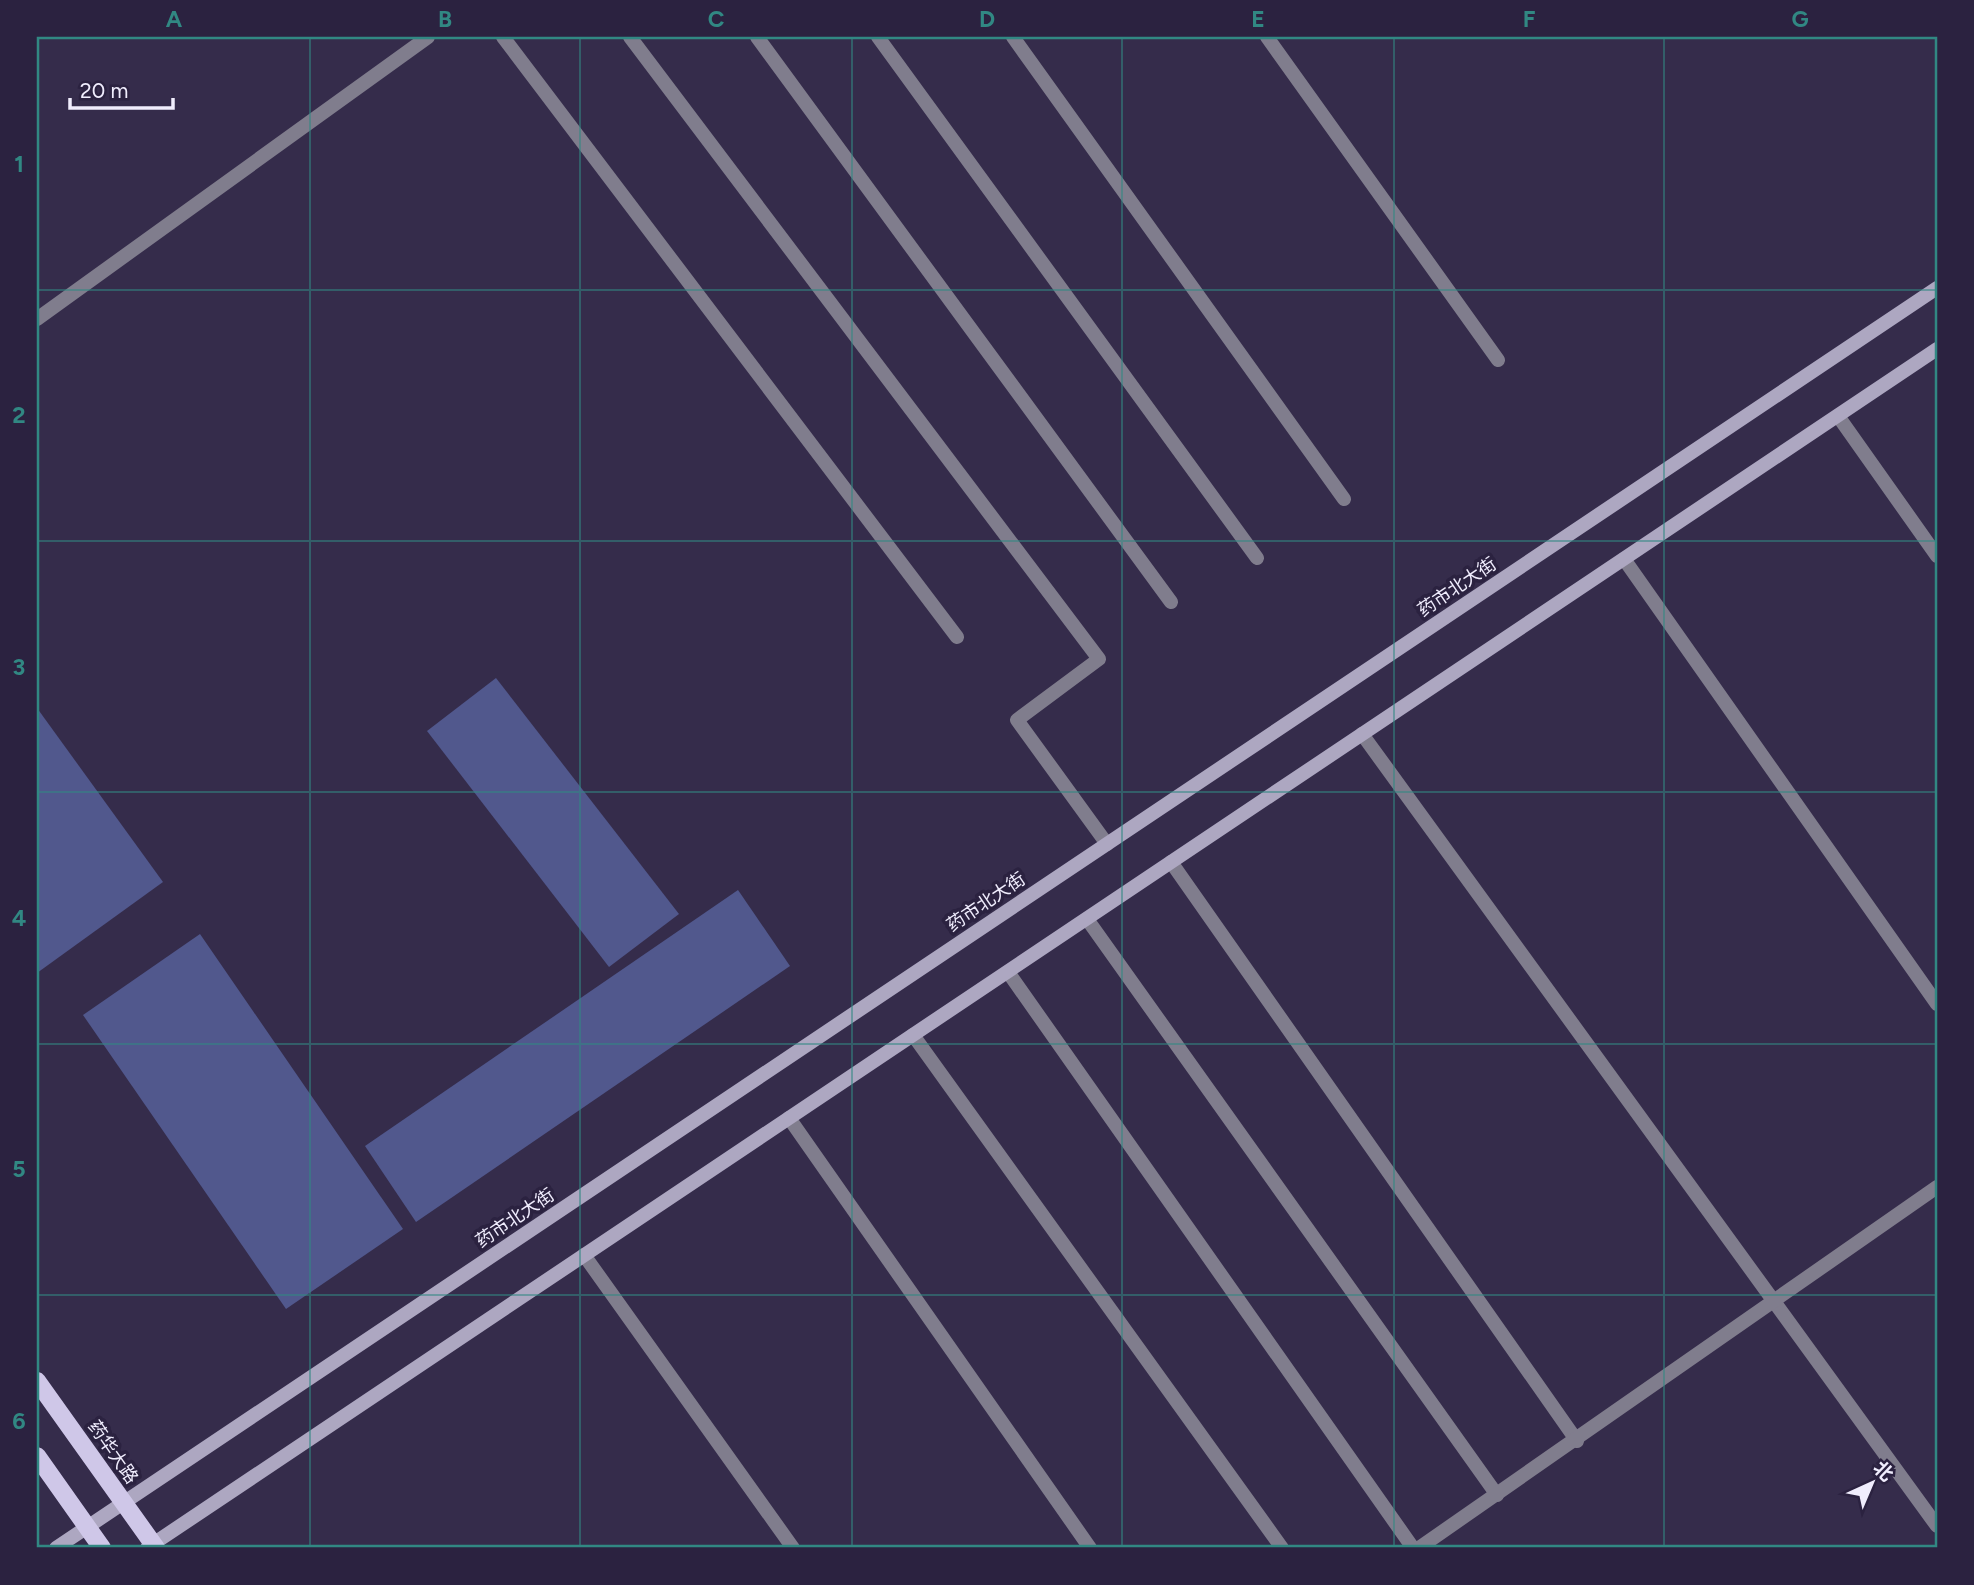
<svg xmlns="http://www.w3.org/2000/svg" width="1974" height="1585" font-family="Figtree,'Noto Sans SC',sans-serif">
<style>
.building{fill:#51588d}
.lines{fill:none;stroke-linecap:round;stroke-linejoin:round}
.service{stroke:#807d8d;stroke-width:14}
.minor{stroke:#807d8d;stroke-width:14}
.secondary{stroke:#ada7c1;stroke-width:14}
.primary{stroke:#cfc7e8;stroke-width:18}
.grid{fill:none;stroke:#318883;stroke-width:2;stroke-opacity:0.55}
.labels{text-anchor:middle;stroke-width:7;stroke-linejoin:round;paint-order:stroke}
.street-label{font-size:18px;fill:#f0edfd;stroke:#2b2240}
.neatline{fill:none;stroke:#318883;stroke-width:2.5}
.grid-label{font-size:23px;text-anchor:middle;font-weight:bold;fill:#318883}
</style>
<rect width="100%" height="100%" fill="#352c4b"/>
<g class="building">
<path d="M496 678 679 914 609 967 427 731Z"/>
<path d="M37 708 163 882 37 973Z"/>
<path d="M738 890 790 966 416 1222 365 1146Z"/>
<path d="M200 934 403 1229 286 1309 83 1015Z"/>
</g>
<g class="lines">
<g class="service">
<path d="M503 37 957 637"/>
<path d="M630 37 1099 659 1017 720 1107 844"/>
<path d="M757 37 1171 602"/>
<path d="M878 37 1257 558"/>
<path d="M1013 37 1344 499"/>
<path d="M1171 862 1577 1441"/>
<path d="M1087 919 1497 1495"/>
<path d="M1008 972 1413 1548"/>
</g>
<g class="minor">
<path d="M1267 37 1498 360"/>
<path d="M37 319 428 37"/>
<path d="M1838 416 1937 556"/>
<path d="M1624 559 1937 1004"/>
<path d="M1362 734 1937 1526"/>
<path d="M913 1035 1282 1548"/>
<path d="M789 1118 1090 1548"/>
<path d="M584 1255 793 1548"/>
<path d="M1419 1548 1937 1187"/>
</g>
<g class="secondary">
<path d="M56 1548 1937 288"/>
<path d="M147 1548 1937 349"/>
</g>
<g class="primary">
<path d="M37 1381 156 1548"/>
<path d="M37 1456 102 1548"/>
</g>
</g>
<path class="grid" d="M310 37V1548M580 37V1548M852 37V1548M1122 37V1548M1394 37V1548M1664 37V1548M37 290H1937M37 541H1937M37 792H1937M37 1044H1937M37 1295H1937"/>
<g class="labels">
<g class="street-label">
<text transform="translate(1457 587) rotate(-34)" y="6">药市北大街</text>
<text transform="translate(986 902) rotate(-34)" y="6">药市北大街</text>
<text transform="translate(515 1218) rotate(-34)" y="6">药市北大街</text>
<text transform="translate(113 1452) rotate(55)" y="6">药华大路</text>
</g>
</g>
<rect width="1974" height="1585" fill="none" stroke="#2b2240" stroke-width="77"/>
<g transform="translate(1872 1483) rotate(44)" stroke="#2b2240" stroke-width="5" paint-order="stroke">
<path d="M0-5L12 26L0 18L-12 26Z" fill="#f0edfd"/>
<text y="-10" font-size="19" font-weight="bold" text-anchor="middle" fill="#f0edfd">北</text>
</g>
<path d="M70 98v10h103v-10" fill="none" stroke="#f0edfd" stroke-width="3.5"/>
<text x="80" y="98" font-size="21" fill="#f0edfd" stroke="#2b2240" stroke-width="5" paint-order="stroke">20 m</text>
<rect x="38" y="38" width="1898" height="1508" class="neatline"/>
<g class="grid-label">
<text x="174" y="27">A</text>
<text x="445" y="27">B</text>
<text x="716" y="27">C</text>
<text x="987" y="27">D</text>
<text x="1258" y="27">E</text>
<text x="1529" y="27">F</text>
<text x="1800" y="27">G</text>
<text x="19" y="172">1</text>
<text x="19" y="423">2</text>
<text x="19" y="675">3</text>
<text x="19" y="926">4</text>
<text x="19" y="1177">5</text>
<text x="19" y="1429">6</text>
</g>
</svg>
